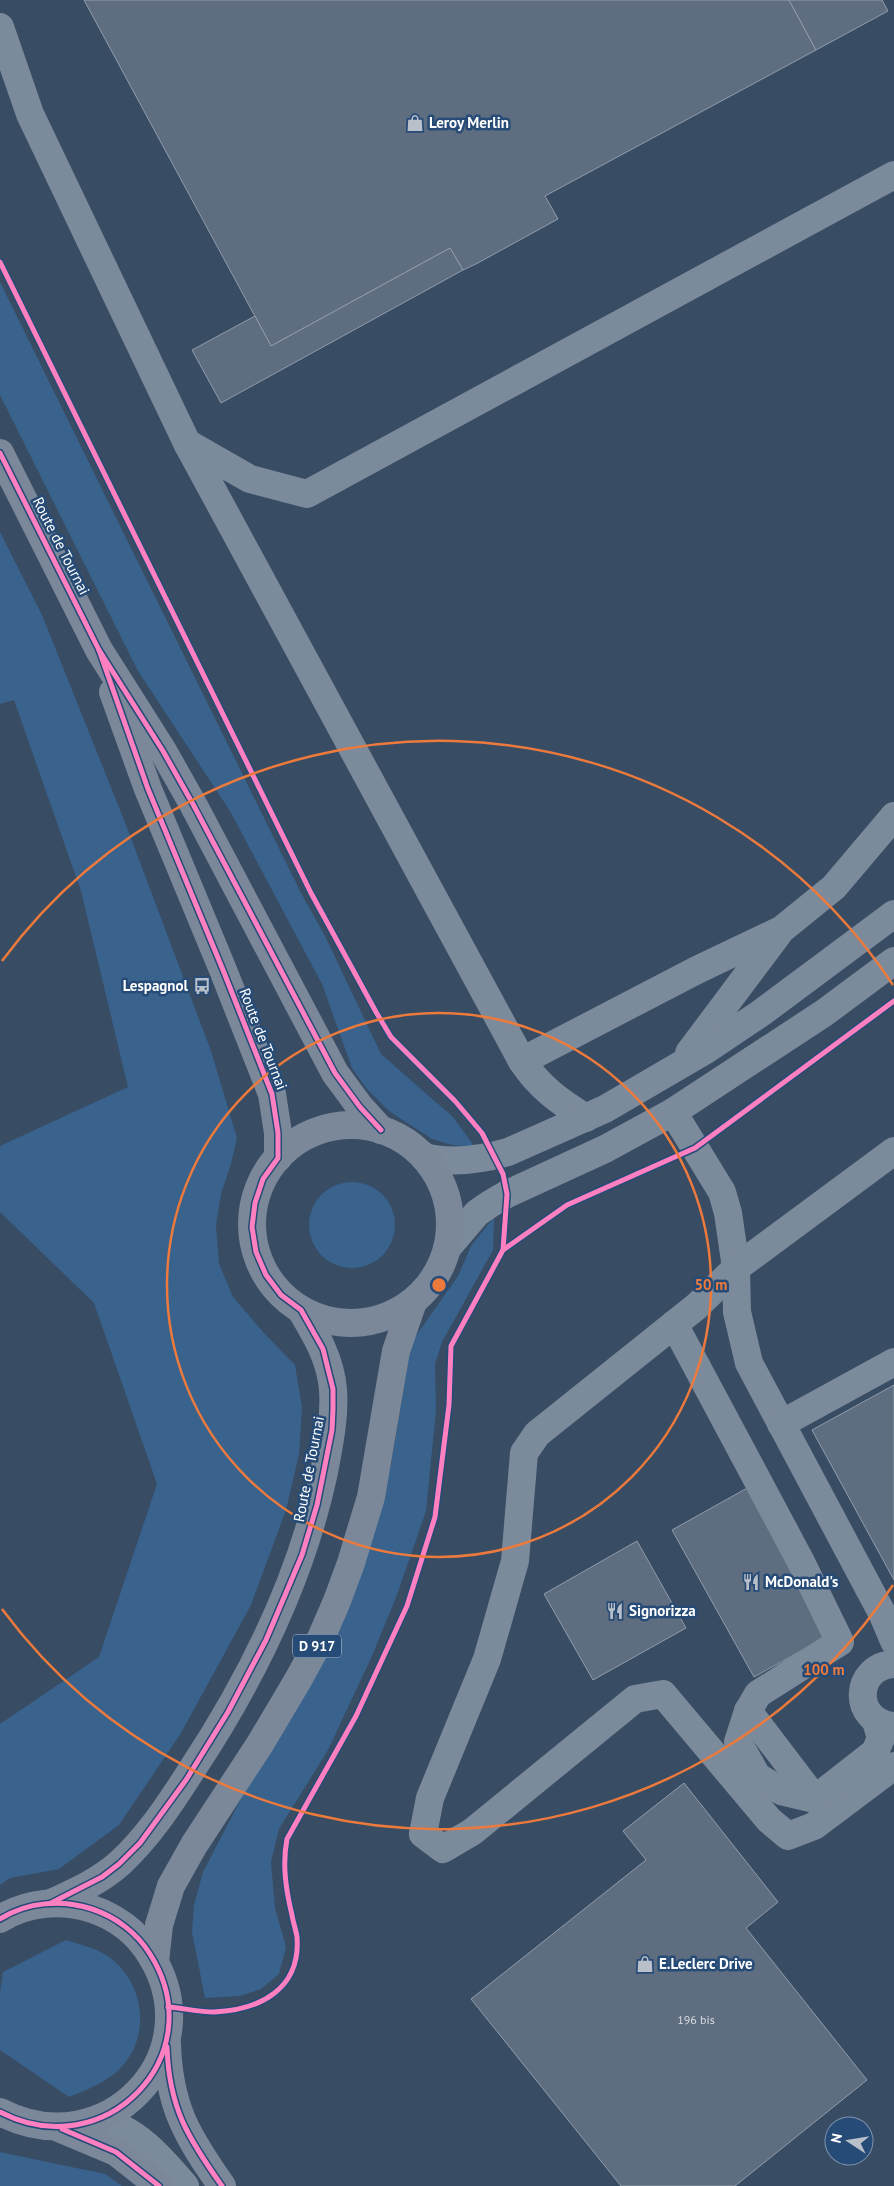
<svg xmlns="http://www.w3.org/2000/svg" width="894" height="2186" font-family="'PT Sans',sans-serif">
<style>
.green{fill:#39628d}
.building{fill:#5e6e80;stroke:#8f9cab}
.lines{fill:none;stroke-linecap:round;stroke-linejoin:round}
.minor{stroke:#7c8b9b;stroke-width:28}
.major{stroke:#7b889a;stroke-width:28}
.cycleway-casing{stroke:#264b76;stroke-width:8}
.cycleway{stroke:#ff80c0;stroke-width:5}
.ring{fill:none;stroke:#ed7a3d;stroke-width:2.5}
.labels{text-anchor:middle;stroke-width:5;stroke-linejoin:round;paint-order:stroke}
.number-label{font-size:12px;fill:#d7dbdf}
.shield{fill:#264b76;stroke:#bec9d6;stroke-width:1}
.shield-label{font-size:14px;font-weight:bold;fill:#fff}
.poi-label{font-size:15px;font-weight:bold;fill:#fff;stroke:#264b76;text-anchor:start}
.street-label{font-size:15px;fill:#fff;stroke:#264b76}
.centre{fill:#ed7a3d;stroke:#264b76;stroke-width:2.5}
.ring-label{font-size:15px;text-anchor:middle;font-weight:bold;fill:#ed7a3d;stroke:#264b76;stroke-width:5;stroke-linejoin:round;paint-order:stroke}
</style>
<rect width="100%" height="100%" fill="#384c64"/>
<g class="green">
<path d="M0 282 302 895 325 936 381 1054 453 1117 475 1147 452 1145 432 1139 389 1111 366 1088 352 1068 322 984 230 811 138 671 0 395Z"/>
<path d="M0 532 42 615 126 825 211 1051 237 1138 231 1164 221 1194 216 1225 219 1264 233 1297 263 1332 295 1365 302 1407 299 1454 286 1510 251 1605 181 1733 119 1825 59 1869 10 1878 0 1885V1724L99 1657 157 1484 94 1303 0 1212V1146L128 1087 81 891 14 700 0 704Z"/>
<circle cx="352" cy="1225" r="43"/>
<path d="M494 1217 493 1250 442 1342 435 1364 436 1410 426 1511 397 1595 372 1656 328 1750 279 1829 271 1862 275 1908 286 1947 279 1974 261 1989 240 1996 205 1998 192 1932 194 1905 203 1872 361 1568 391 1465 404 1387 408 1347 458 1276 471 1246Z"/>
<path d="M66 1940C81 1945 97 1948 109 1957 147 1984 152 2044 114 2074 101 2084 85 2091 69 2097L0 2050V1993L3 1972Z"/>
<path d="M0 2152 105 2174 122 2186H0Z"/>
</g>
<g class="building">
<path d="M84 0H789L816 50 545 196 558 219 476 264 463 270 450 248 271 346Z"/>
<path d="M789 0H882L888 11 816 50Z"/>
<path d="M450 248 463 270 221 403 192 350 255 316 271 346Z"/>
<path d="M894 1385V1580L812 1430Z"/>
<path d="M749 1487 830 1635 754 1677 672 1530Z"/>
<path d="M637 1541 686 1628 593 1680 544 1594Z"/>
<path d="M684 1783 778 1902 746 1928 867 2080 735 2186H621L471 1999 646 1860 623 1831Z"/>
</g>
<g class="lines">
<g class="minor">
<path d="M0 27 30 114 187 443 522 1061C539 1087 560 1102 586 1118"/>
<path d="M187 443 250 479 307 494 894 175"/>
<path d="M689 1053 778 934"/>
<path d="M522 1061 697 970 781 930 834 887 894 816"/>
<path d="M673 1112 722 1192 728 1213 736 1268 737 1312 749 1363 883 1615 894 1641"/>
<path d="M894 1151 736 1268 697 1306 537 1434 524 1453 515 1561 487 1659 430 1798 423 1834 443 1849 472 1832 635 1699 663 1694 769 1820 788 1836 814 1826 894 1766"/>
<path d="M424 1157C452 1164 480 1160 508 1152L605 1109 706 1050 761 1013 894 914"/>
<path d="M448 1247 477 1213 490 1204 507 1194 605 1149 673 1112 824 1013 894 961"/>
<path d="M674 1324 800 1560 840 1642 758 1694 748 1711 738 1742 757 1776 781 1791 815 1799 875 1752 881 1738 876 1721"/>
<path d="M781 1424 894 1362"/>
<path d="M748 1711 815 1799"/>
<path d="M893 1726C851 1721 854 1666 894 1664"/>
<path d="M98 2120C136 2128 161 2158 185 2186"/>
</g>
<g class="major">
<path d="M0 453 99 650 163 751 194 806 335 1073 360 1107 381 1130"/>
<path d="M113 692 148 789 223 970 272 1094 278 1133V1158"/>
<circle cx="351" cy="1224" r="99"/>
<path d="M51 1903C75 1892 100 1881 120 1863 148 1837 170 1804 191 1771 252 1679 301 1580 324 1472 329 1445 335 1418 333 1390 331 1360 316 1335 301 1310"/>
<path d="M0 1919C27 1902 61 1899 92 1909 116 1917 137 1933 150 1954 214 2055 105 2167 0 2112"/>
<path d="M155 1962 159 1925 171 1886 194 1845 260 1744 298 1680 321 1638 337 1601 351 1563 371 1497 396 1351 413 1302"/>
<path d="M167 2044C169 2107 187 2136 222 2186"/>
<path d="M59 2128 116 2152 159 2186"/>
</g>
<g class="cycleway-casing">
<g id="cycleway">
<path d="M0 262 311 893 376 1012 391 1037 455 1101 482 1133 503 1174 507 1194 503 1250 451 1346 449 1405 435 1517 407 1606 356 1716 287 1839C282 1865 286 1890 292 1915 293 1922 296 1930 297 1937 301 1989 260 2010 214 2012 199 2012 183 2008 168 2007"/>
<path d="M0 453 99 650 163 751 194 806 335 1073 360 1107 381 1130"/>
<path d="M503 1250 567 1205 695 1148 894 1001"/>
<path d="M51 1903 102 1877 119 1864 140 1843 186 1780 228 1712 266 1640 302 1555 317 1505 332 1430 333 1409V1389L323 1349 301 1310 281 1295 266 1275 256 1252 252 1227 255 1203 263 1179 278 1158V1133L272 1094 223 970 148 789 99 650"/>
<path d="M0 1919C27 1902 61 1899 92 1909 116 1917 137 1933 150 1954 214 2055 105 2167 0 2112"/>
<path d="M167 2047C169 2108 188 2138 222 2186"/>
<path d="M62 2129 116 2152 159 2186"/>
</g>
</g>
<use href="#cycleway" class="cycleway"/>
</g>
<g class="ring">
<circle cx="439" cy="1285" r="272"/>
<path d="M893 1585A544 544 0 0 1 2 1609M2 961A544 544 0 0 1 893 985"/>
</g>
<defs>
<g id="shop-bare" transform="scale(1.35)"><path d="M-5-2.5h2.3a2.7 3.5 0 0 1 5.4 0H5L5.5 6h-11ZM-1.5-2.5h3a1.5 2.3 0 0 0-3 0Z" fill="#b9c0c9" stroke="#264b76" stroke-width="2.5" paint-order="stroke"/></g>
<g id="bus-bare" transform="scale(1.35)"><path d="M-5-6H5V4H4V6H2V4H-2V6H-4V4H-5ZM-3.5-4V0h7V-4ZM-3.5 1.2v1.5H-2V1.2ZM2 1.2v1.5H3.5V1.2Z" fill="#b9c0c9" stroke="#264b76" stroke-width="2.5" paint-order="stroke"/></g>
<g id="restaurant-bare" transform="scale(1.35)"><path d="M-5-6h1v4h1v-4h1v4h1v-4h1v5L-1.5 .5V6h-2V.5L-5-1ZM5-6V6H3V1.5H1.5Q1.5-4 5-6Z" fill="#b9c0c9" stroke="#264b76" stroke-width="2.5" paint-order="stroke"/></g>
</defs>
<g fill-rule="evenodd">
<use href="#shop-bare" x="415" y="123"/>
<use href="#bus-bare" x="202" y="986"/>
<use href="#restaurant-bare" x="751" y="1582"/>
<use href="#restaurant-bare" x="615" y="1611"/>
<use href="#shop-bare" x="645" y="1964"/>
</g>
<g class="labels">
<g class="number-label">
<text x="696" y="2024">196 bis</text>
</g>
<rect class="shield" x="293" y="1634.5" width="48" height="23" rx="4"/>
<g class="shield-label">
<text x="317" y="1651">D 917</text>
</g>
<g class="poi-label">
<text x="429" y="128">Leroy Merlin</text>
<text x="188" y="991" text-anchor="end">Lespagnol</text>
<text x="765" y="1587">McDonald's</text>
<text x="629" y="1616">Signorizza</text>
<text x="659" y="1969">E.Leclerc Drive</text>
</g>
<g class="street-label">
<text transform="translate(61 546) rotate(63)" y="5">Route de Tournai</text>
<text transform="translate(263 1039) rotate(69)" y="5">Route de Tournai</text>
<text transform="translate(309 1469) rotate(-79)" y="5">Route de Tournai</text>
</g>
</g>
<circle cx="439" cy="1285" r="8" class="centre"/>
<g class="ring-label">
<text x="711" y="1290">50 m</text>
<text x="824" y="1675">100 m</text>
</g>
<g transform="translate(849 2141) rotate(282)"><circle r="24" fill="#264b76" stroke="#7d93ad"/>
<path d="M0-4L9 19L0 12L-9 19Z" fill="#b9c0c9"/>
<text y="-8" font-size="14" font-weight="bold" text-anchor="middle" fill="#ffffff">N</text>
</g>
</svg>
